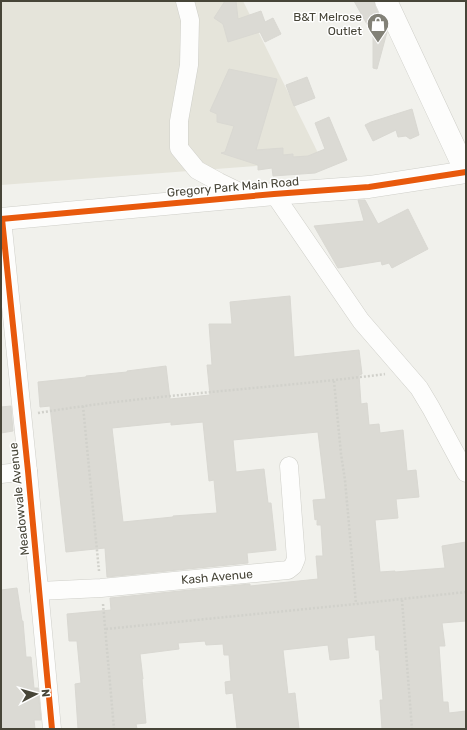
<svg xmlns="http://www.w3.org/2000/svg" width="467" height="730" font-family="Rubik,sans-serif">
<style>
.residential{fill:#e5e4da}
.building{fill:#dbdad4;stroke:#d9d8d2;fill-rule:evenodd}
.lines{fill:none;stroke-linecap:round;stroke-linejoin:round}
.minor-casing{stroke:#cfcfc9;stroke-width:19}
.tertiary-casing{stroke:#cfcfc9;stroke-width:23}
.path{stroke:#d1d1cb;stroke-width:2.5;stroke-dasharray:2 2;stroke-linecap:butt}
.minor{stroke:#fdfdfc;stroke-width:18}
.tertiary{stroke:#fdfdfc;stroke-width:22}
.cycleway-casing{stroke:#fff;stroke-width:8}
.cycleway{stroke:#e8590c;stroke-width:6}
.labels{text-anchor:middle;stroke-width:3;stroke-linejoin:round;paint-order:stroke}
.poi-label{font-size:12px;fill:#474538;stroke:#fff;text-anchor:end}
.street-label{font-size:12px;fill:#474538;stroke:#fff}
</style>
<rect width="100%" height="100%" fill="#f1f1ec"/>
<path class="residential" d="M1 1H243L322 161 1 185Z"/>
<g class="building">
<path d="M225 1H236L238 19 261 11 265 22 273 18 281 34 265 42 260 32 228 42 223 24 214 18Z"/>
<path d="M354 1H374L375 6 387 32 377 69 373 68V35Z"/>
<path d="M229 69 277 79 256 150 283 148V155L293 154V157L308 156 325 149 315 123 329 117 347 160 315 173 273 176 272 168 258 170V165L221 153 225 152 234 126 217 122V114L210 111Z"/>
<path d="M307 77 315 98 294 106 286 85Z"/>
<path d="M412 109 419 135 410 139 406 136 398 137 396 130 373 141 365 125 371 122Z"/>
<path d="M358 200H365L378 224 408 209 428 249 392 268 389 263 382 265 381 261 338 268 314 226 364 221Z"/>
<path d="M290 296 294 357 359 350 362 374 359 375 361 404 367 403 369 425 379 424 380 433 403 430 407 471 416 470 419 497 396 499 398 518 375 520 380 572 395 571V572L445 568 442 546 466 542V621L442 623 445 646H439L443 702H448L449 713 466 711V729H382L380 700H383L379 650H376L375 635 347 638 349 658 330 660 328 645 283 650 288 694 295 693 299 729H237L233 693 226 694 225 682 231 681 229 655H224L223 644 206 645 205 641 178 643 179 649 140 654 143 679H142L146 723 136 724 137 729H78L75 684 81 683 77 641H69L67 614 111 610 110 598 250 584V586L318 579 316 556H323L321 525H317V519L315 520 313 500 326 499 318 432 233 440 236 472 264 469 268 503H271L276 550 247 553 248 563 107 577 105 548 66 552 50 406 40 407 38 382 86 377V376L127 372V371L166 366 170 399 210 395 207 365H212L209 324H232L230 302ZM171 422V425L203 422 209 481 214 480 217 513 173 516V517L123 522 112 428Z"/>
<path d="M11 406 13 431 1 433V407Z"/>
<path d="M17 588 22 621H23L26 657H31L34 688H38L41 720H34L35 729H1V590Z"/>
</g>
<g class="lines">
<g class="minor-casing">
<g id="minor">
<path d="M185 1 190 20 189 65 179 121V148L197 170 219 182 248 196"/>
<path d="M274 194 361 321 419 388 431 408 466 473"/>
<path d="M2 219 28 471 52 729"/>
<path d="M1 474 28 471"/>
<path d="M39 591 101 588 288 570 293 566 296 559 289 466"/>
</g>
</g>
<g class="tertiary-casing">
<g id="tertiary">
<path d="M386 1 466 172"/>
<path d="M1 219 274 194 369 187 466 172"/>
</g>
</g>
<g class="path">
<path d="M334 381 341 454 345 480 356 604"/>
<path d="M83 406 99 571"/>
<path d="M38 413C153 394 269 389 385 374"/>
<path d="M402 600 412 729"/>
<path d="M103 604 114 729"/>
<path d="M106 629 356 604 466 592"/>
</g>
<use href="#minor" class="minor"/>
<use href="#tertiary" class="tertiary"/>
<g class="cycleway-casing">
<g id="cycleway">
<path d="M1 219 274 194 369 187 466 172"/>
<path d="M2 219 28 471 52 729"/>
</g>
</g>
<use href="#cycleway" class="cycleway"/>
</g>
<defs>
<g id="shop-pin" transform="scale(1.15)"><path d="M0 17L-7.5 6A9.5 9.5 0 1 1 7.5 6Z" fill="#828177" stroke="#fff"/><path d="M-5-2.5h2.3a2.7 3.5 0 0 1 5.4 0H5L5.5 6h-11ZM-1.5-2.5h3a1.5 2.3 0 0 0-3 0Z" fill="#fff"/></g>
</defs>
<g fill-rule="evenodd">
<use href="#shop-pin" x="378" y="24"/>
</g>
<g class="labels">
<g class="poi-label">
<text x="362" y="21">B&amp;T Melrose<tspan x="362" dy="14">Outlet</tspan></text>
</g>
<g class="street-label">
<text transform="translate(233 187) rotate(-5)" y="4">Gregory Park Main Road</text>
<text transform="translate(19 499) rotate(-96)" y="4">Meadowvale Avenue</text>
<text transform="translate(217 577) rotate(-5)" y="4">Kash Avenue</text>
</g>
</g>
<rect width="467" height="730" fill="none" stroke="#474538" stroke-width="4"/>
<g transform="translate(36 694) rotate(84)" stroke="#ffffff" stroke-width="3" paint-order="stroke">
<path d="M0-3L7 15L0 10L-7 15Z" fill="#474538"/>
<text y="-6" font-size="11" font-weight="bold" text-anchor="middle" fill="#474538">N</text>
</g>
</svg>
